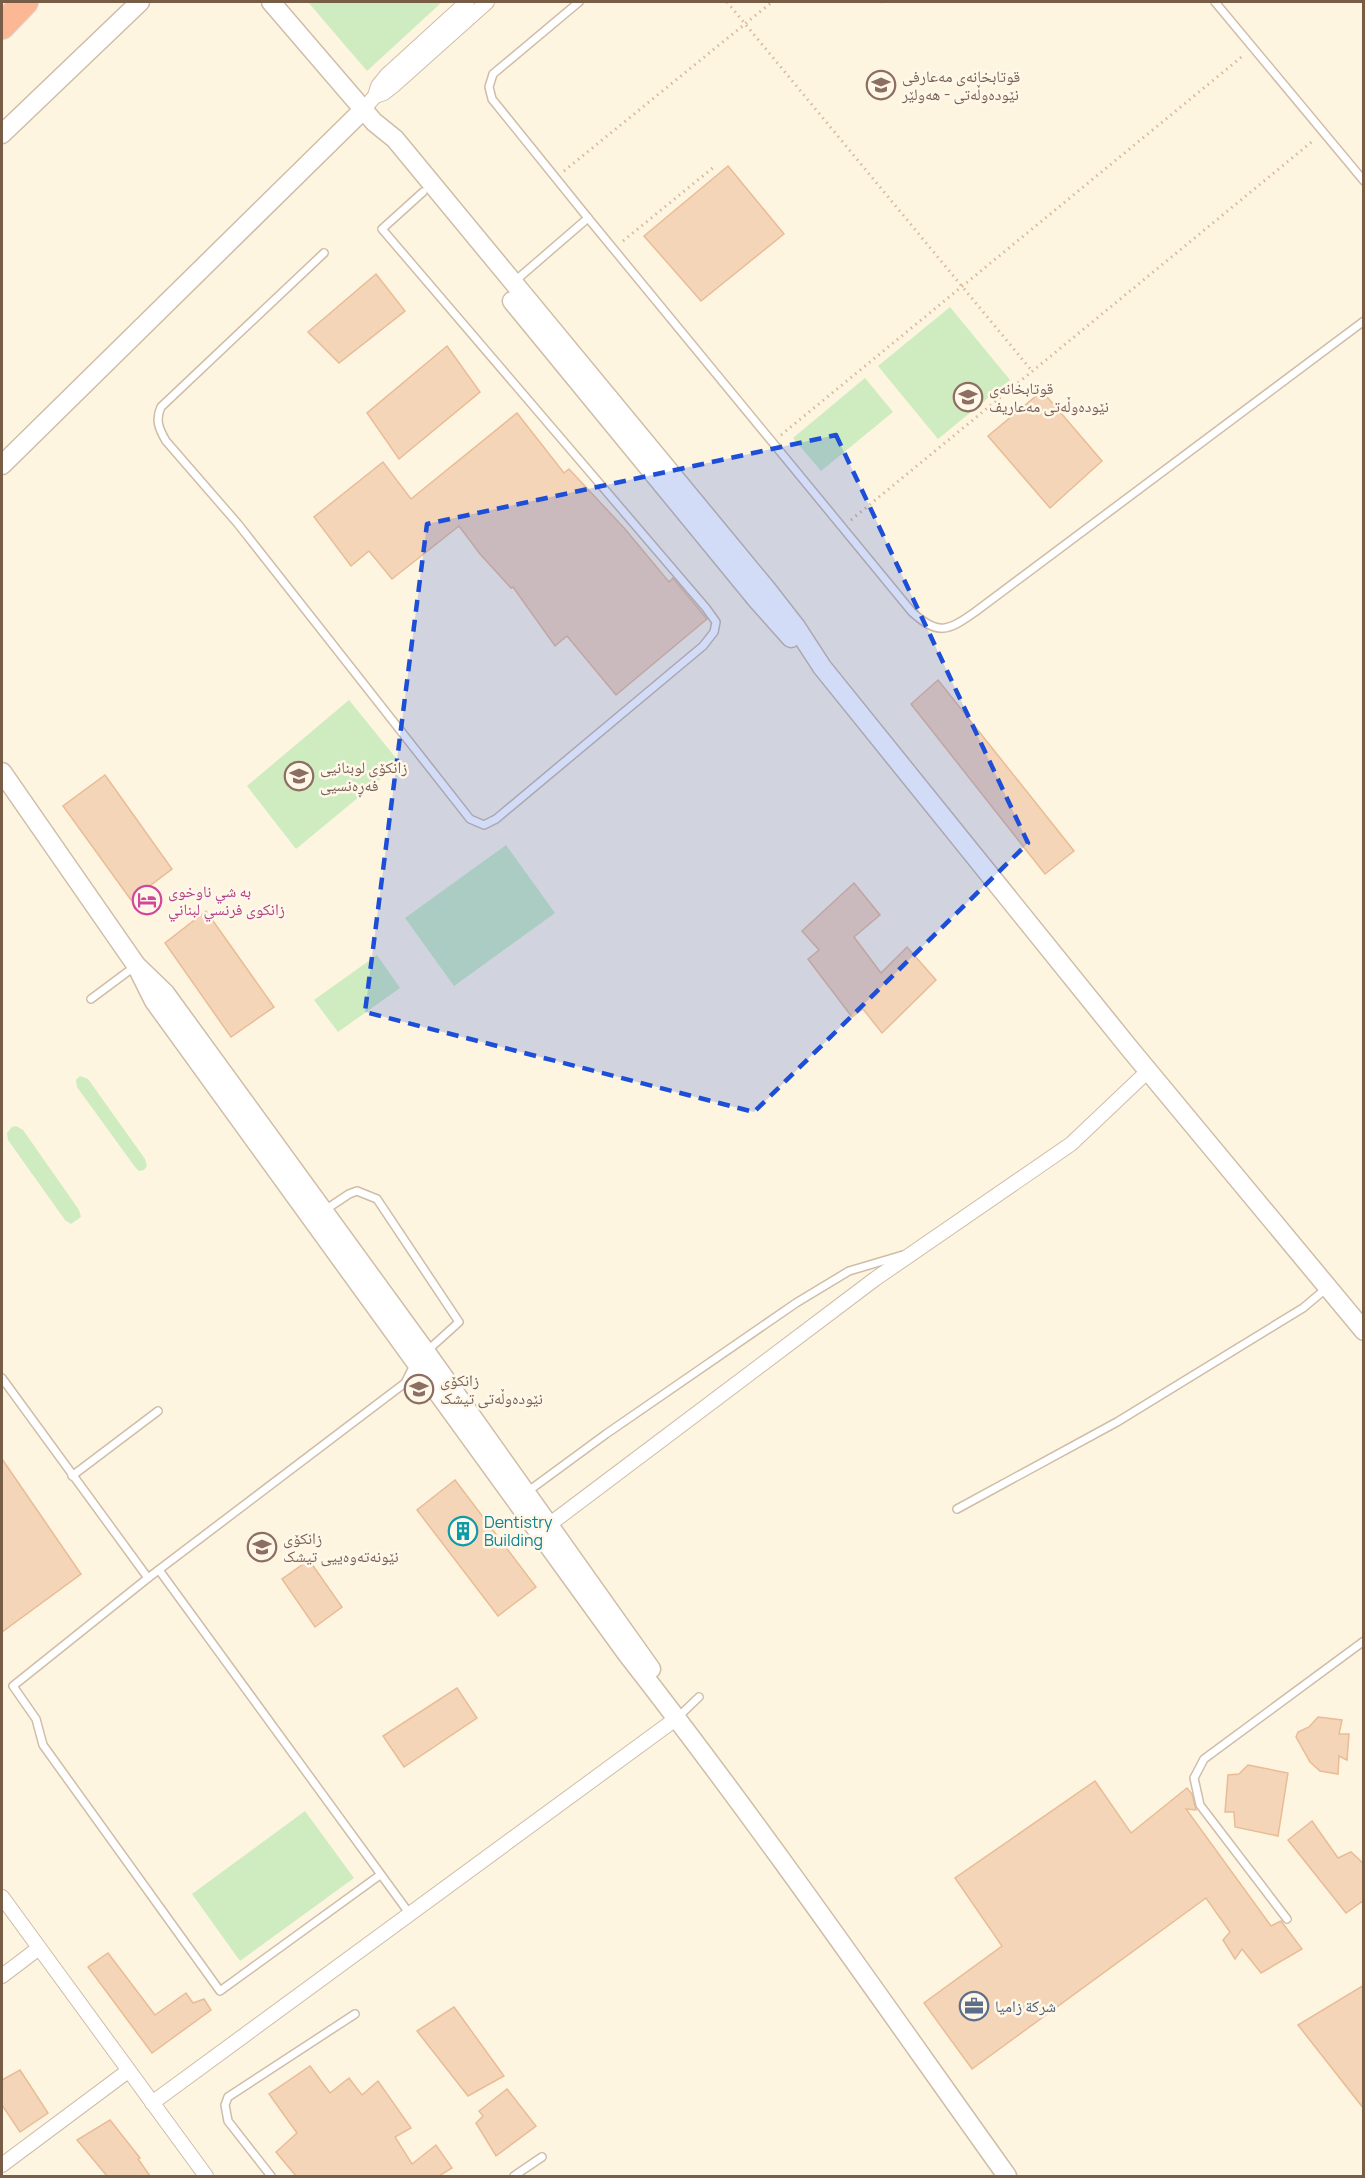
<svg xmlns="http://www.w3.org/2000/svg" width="1365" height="2178" font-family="Manrope,'Noto Naskh Arabic',sans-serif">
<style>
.green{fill:#ceecbf}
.building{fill:#f5d5b7;stroke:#e9bc96;stroke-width:1.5}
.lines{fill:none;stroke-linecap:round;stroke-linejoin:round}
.service-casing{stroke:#cfbda8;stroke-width:10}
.minor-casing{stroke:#cfbda8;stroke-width:16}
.tertiary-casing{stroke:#cfbda8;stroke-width:21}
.motorway-casing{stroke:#ded8d3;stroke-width:28}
.path{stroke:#dab89a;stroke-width:3;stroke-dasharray:1.5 4.5;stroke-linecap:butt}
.service{stroke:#fff;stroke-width:7}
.minor{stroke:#fff;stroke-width:14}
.tertiary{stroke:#fff;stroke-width:18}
.motorway{stroke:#fcb894;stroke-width:26}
.marked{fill:#1d4ed8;fill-opacity:0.2;stroke:#1d4ed8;stroke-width:4.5;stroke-dasharray:12 8;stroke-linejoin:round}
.labels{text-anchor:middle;stroke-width:5;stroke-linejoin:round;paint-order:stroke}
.education-label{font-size:16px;fill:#785e54;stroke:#fff8e9;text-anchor:start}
.hotel-label{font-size:16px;fill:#b23c85;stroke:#fff8e9;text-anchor:start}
.culture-label{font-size:16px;fill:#0d838f;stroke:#fff8e9;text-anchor:start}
.service-label{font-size:16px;fill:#4e5e75;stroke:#fff8e9;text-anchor:start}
</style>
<rect width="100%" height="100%" fill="#fef5e1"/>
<g class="green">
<path d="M308 2H442L367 71Z"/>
<path d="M950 307 1010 380 938 439 878 366Z"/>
<path d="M865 378 893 412 821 471 793 438Z"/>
<path d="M349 700 400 763 296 849 247 786Z"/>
<path d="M506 845 555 913 454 986 405 918Z"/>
<path d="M377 955 400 988 338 1032 314 1000Z"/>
<path d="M80 1076 88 1079 145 1159 147 1166 144 1170 139 1171 135 1167 77 1087 76 1080Z"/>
<path d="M16 1126 23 1130 79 1210 81 1217 71 1224 65 1220 8 1140 7 1133 12 1127Z"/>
<path d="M305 1811 354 1878 240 1961 192 1894Z"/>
</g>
<g class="building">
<path d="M728 166 784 234 701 301 644 236Z"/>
<path d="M376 274 405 311 339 363 308 332Z"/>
<path d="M447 346 480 392 399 459 367 413Z"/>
<path d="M1042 391 1102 461 1050 508 988 436Z"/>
<path d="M517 413 564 473 569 469 625 529 669 582 673 578 707 619 616 695 567 636 555 646 513 587 511 588 480 554 459 526 392 579 369 551 351 566 314 517 383 462 411 499Z"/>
<path d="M938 680 1074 851 1045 874 911 704Z"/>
<path d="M105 775 172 869 131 900 63 806Z"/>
<path d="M854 883 880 915 854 937 881 973 907 947 936 980 882 1033 863 1009 852 1017 808 959 819 950 802 931Z"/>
<path d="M206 911 274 1007 231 1037 165 943Z"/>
<path d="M2 1459 81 1574 2 1632Z"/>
<path d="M455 1480 536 1587 498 1616 417 1510Z"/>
<path d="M309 1560 342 1607 315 1627 282 1579Z"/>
<path d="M457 1688 477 1718 404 1767 383 1736Z"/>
<path d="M1318 1717 1342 1720 1339 1734H1349L1347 1760 1339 1756 1338 1774 1320 1771 1310 1762 1296 1737 1298 1732 1309 1727Z"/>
<path d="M1248 1765 1288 1773 1278 1836 1235 1827 1234 1812H1225L1228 1775 1239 1774Z"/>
<path d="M1095 1781 1131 1833 1187 1788 1192 1794 1196 1810 1186 1809 1271 1926 1281 1921 1302 1949 1261 1973 1242 1949 1235 1959 1223 1940 1230 1932 1206 1898 972 2069 924 2003 1002 1946 955 1878Z"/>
<path d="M1312 1821 1338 1858 1351 1852 1364 1864V1900L1346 1913 1288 1840Z"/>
<path d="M108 1953 155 2015 186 1993 193 2003 204 1999 211 2010 152 2053 88 1967Z"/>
<path d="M1364 1985V2109L1298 2025Z"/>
<path d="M454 2007 504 2076 468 2096 417 2031Z"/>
<path d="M310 2066 330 2093 349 2078 362 2095 378 2081 411 2128 395 2137 412 2164 436 2145 452 2168 439 2176H296L276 2152 297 2133 269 2094Z"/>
<path d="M20 2070 48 2113 20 2132 2 2105V2080Z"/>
<path d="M507 2089 536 2126 496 2156 476 2123 483 2116 479 2111Z"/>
<path d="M110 2120 140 2158 138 2159 150 2176H107L77 2140Z"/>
</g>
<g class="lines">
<g class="service-casing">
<g id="service">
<path d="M579 2 493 74 489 87 492 99 588 218 912 612C938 636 948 631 975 612L1364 321"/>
<path d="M1215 2 1364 181"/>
<path d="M324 253 161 407C155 420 159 429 166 441L238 524 470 819 484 825 496 819 703 646 714 632 716 622 706 608 382 229 423 192"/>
<path d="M515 281 588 218"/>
<path d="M91 999 134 967"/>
<path d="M325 1210 349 1194 357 1191 377 1199 459 1322 427 1351"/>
<path d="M2 1378 148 1578"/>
<path d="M72 1476 158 1411"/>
<path d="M527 1492 606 1434 796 1303 849 1271 903 1255"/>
<path d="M957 1509 1117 1422 1303 1308 1328 1287"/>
<path d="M159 1570 409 1913"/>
<path d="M677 1718 699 1697"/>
<path d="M380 1875 220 1991 43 1745 36 1719 13 1686 148 1578 405 1383 415 1363"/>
<path d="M1287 1919 1200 1805 1194 1778 1204 1759 1364 1641"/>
<path d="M271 2176 228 2121 225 2105 228 2097 355 2014"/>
<path d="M514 2176 542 2157"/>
</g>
</g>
<g class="minor-casing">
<g id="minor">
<path d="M375 96 378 86 386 76 467 2"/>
<path d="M363 110 375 96 384 93 393 86 487 2"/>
<path d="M550 1524 875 1279 1071 1144 1148 1071"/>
<path d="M2 1897 206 2176"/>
<path d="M2 1976 39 1948"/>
<path d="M152 2103 677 1718"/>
<path d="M2 2165 128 2071"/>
</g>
</g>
<g class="tertiary-casing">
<g id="tertiary">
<path d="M271 2 374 122 395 139 768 591 796 627 822 667 1130 1049 1364 1331"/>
<path d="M2 134 140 2"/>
<path d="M512 301 758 601 791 638"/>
<path d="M2 465 363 110"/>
<path d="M2 772 136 965 165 993 426 1352 651 1669"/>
<path d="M136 965 154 1001 627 1654C759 1823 882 2001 1007 2176"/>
</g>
</g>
<g class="motorway-casing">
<path id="motorway" d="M2 26 25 2"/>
</g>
<g class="path">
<path d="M727 2 1032 371"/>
<path d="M881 2H882"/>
<path d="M564 171 772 2"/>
<path d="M623 241 715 166"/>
<path d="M781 435 1244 55"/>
<path d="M851 520 1314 140"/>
</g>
<use href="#service" class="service"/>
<use href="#minor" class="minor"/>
<use href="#tertiary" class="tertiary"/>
<use href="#motorway" class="motorway"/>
</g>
<path class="marked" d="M836 435 1028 843 754 1112 365 1012 427 524Z"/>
<defs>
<g id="school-ring" transform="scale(1.5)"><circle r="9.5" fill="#fff8e9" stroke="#8d6e63" stroke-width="1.5"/><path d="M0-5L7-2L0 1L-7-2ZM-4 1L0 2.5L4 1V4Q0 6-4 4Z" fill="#8d6e63"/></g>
<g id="university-ring" transform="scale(1.5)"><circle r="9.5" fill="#fff8e9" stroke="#8d6e63" stroke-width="1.5"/><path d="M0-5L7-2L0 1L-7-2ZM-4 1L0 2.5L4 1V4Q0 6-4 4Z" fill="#8d6e63"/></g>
<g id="hotel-ring" transform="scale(1.5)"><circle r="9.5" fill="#fff8e9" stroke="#d1479c" stroke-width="1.5"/><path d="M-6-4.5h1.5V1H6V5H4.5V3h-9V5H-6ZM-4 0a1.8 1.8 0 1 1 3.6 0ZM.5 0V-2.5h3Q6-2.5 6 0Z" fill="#d1479c"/></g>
<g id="building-ring" transform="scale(1.5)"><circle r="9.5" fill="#fff8e9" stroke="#0f9aa8" stroke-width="1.5"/><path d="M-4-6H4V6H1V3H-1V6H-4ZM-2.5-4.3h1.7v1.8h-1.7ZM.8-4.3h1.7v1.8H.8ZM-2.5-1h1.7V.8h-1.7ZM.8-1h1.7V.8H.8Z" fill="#0f9aa8"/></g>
<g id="office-ring" transform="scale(1.5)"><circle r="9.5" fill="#fff8e9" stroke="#5c6f8a" stroke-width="1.5"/><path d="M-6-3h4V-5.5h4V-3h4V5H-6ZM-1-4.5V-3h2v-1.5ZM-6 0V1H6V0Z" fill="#5c6f8a"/></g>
</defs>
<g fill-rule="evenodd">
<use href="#school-ring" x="881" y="85"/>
<use href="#school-ring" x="968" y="397"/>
<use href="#university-ring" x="299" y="776"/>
<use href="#hotel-ring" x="147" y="900"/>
<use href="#university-ring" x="419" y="1389"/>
<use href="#building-ring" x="463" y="1531"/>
<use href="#university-ring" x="262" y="1547"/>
<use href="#office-ring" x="974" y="2006"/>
</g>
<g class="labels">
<g class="education-label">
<text x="902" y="82">قوتابخانەی مەعارفی<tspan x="902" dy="18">نێودەوڵەتی - هەولێر</tspan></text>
<text x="989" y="394">قوتابخانەی<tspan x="989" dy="18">نێودەوڵەتی مەعاریف</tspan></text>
<text x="320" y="773">زانکۆی لوبنانیی<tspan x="320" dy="18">فەڕەنسیی</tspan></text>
<text x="440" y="1386">زانکۆی<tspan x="440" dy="18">نێودەوڵەتی تیشک</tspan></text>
<text x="283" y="1544">زانکۆی<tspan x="283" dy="18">نێونەتەوەییی تیشک</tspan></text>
</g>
<g class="hotel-label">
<text x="168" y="897">به شي ناوخوى<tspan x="168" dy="18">زانكوى فرنسي لبناني</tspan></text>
</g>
<g class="culture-label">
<text x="484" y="1528">Dentistry<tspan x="484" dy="18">Building</tspan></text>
</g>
<g class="service-label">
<text x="995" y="2012">شركة زاميا</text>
</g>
</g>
<rect width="1365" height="2178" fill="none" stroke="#775c46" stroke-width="6"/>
</svg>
